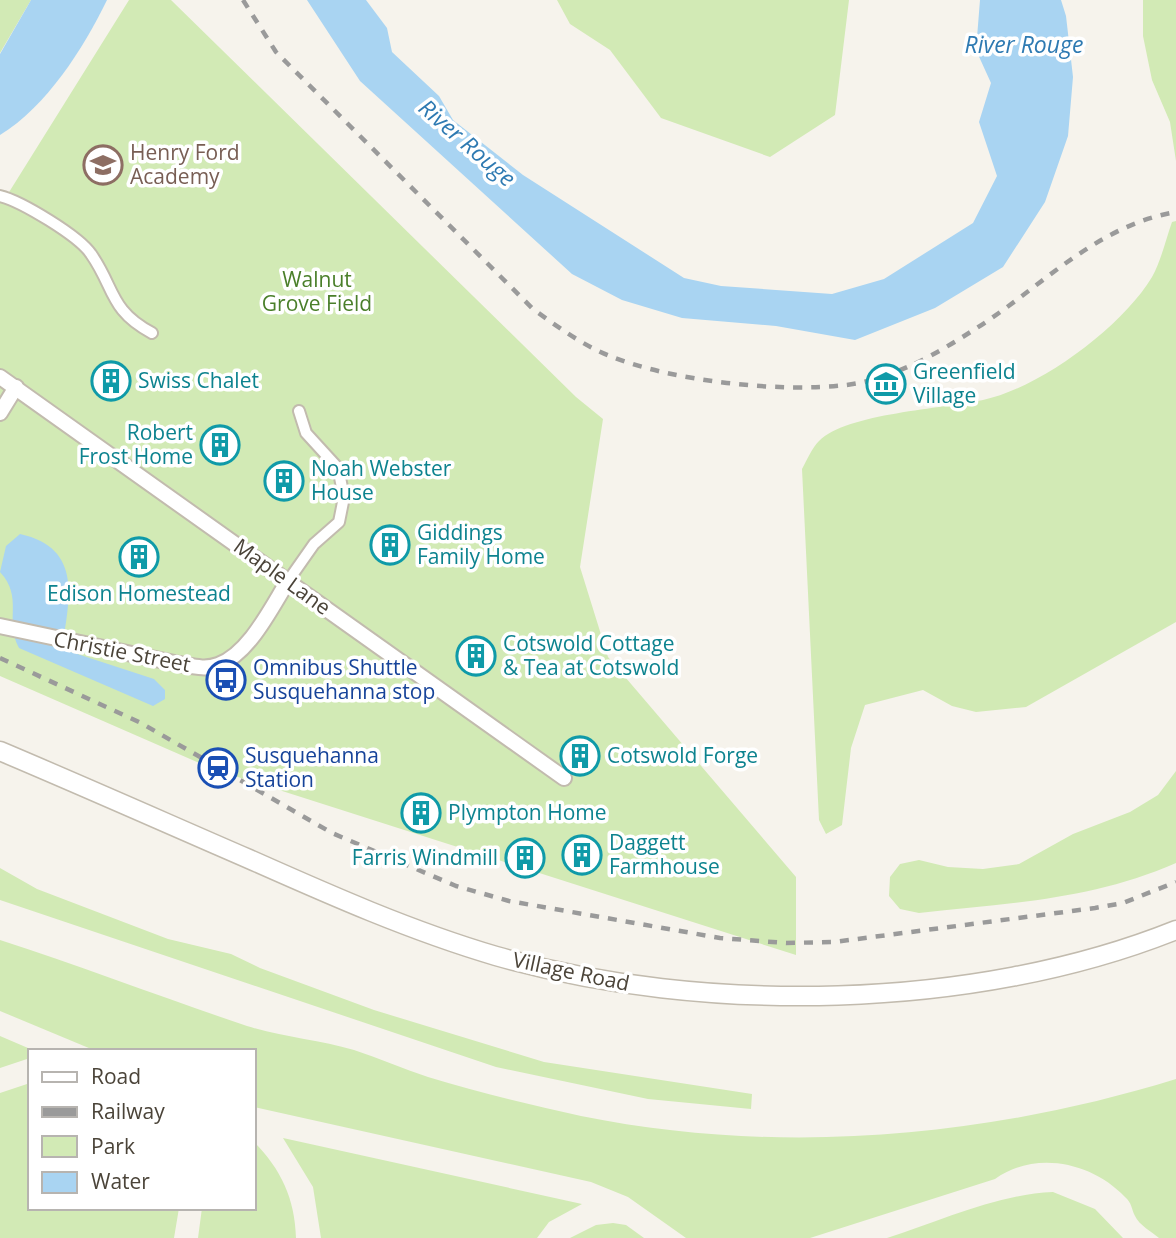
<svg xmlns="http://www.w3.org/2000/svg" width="1176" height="1238" font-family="'Open Sans',sans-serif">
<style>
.green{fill:#d2eab5}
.water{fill:#a9d4f2}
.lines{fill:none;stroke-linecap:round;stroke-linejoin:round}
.pedestrian-casing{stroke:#c2bbae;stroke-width:14}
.minor-casing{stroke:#c2bbae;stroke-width:18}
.tertiary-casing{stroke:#c2bbae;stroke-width:21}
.pedestrian{stroke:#fff;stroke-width:10}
.minor{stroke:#fff;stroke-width:14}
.tertiary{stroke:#fff;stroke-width:18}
.rail{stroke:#9a9a9a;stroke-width:4.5;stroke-dasharray:9 9;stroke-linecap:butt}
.labels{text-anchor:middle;stroke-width:7;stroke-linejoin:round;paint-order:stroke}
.education-label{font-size:21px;fill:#785e54;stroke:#fff;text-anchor:start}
.park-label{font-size:21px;fill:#4a7f2a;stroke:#fff}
.culture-label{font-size:21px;fill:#0d838f;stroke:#fff;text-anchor:start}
.street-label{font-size:21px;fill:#4b4439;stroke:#fff}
.transit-label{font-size:21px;fill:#164399;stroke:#fff;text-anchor:start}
.water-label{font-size:23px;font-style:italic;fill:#2e7ab2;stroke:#fff}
</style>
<rect width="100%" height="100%" fill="#f6f3ec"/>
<g class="green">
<path d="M0 0H31L0 53Z"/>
<path d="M129 0H171L576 397 603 419 580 567 608 657 796 877V955L213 769 0 676V195L6 197Z"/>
<path d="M557 0H849L835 115 770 157 661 118 610 50 570 24Z"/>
<path d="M1143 0H1176V161L1170 122 1152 80 1143 36Z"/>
<path d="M1176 221V622L1026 707 976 712 952 706 923 690 865 705 851 748 842 825 826 834 819 820 802 469C807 460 812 448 819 441 847 413 943 409 983 400 1040 388 1122 327 1152 277 1161 261 1166 239 1172 222Z"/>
<path d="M1176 771V863C1091 900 1010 903 919 913L900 909 889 896 890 877 900 864 919 860 948 867 983 869 1019 864 1073 834 1130 812 1158 795Z"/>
<path d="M0 868 37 889 168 939 231 954 260 968 374 1010 544 1062 752 1094 751 1109 648 1099 496 1067 0 900Z"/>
<path d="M0 940C83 967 164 998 247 1026 282 1037 319 1040 354 1050 379 1058 403 1069 428 1077 478 1092 530 1105 581 1116 778 1156 985 1138 1176 1079V1238H1159C1152 1232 1139 1225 1135 1216 1131 1208 1132 1203 1125 1197 1092 1162 1035 1150 995 1179L810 1238H686L628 1197 591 1182 254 1107V1051H96L0 1011Z"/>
<path d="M0 1036 35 1051H30V1058L0 1068Z"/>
<path d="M30 1083V1208H179L174 1238H0V1093Z"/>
<path d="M283 1138 582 1204 549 1222 537 1238H321L313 1187Z"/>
<path d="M254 1142C281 1169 295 1199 296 1238H198L202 1208H254Z"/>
<path d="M1053 1192 1095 1209 1123 1238H887C940 1221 998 1194 1053 1192Z"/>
<path d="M613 1223 626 1225 644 1238H570L596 1225Z"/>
</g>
<g class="water">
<path d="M31 0H107C83 49 47 106 0 135V54Z"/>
<path d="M307 0H366L387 28 392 52 439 96 453 120 523 175 684 278 721 286 832 294 884 279 973 223 997 176 979 122 991 83 976 50 980 0H1061L1066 16 1073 77 1068 136 1045 202 1003 267 935 308 855 340 776 326 682 318 622 300 572 274 360 81Z"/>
<path d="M20 534C84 548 69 601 62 649L154 679 165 690V699L153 706 19 648C4 620 24 598 0 572L6 546Z"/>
</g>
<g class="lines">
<g class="pedestrian-casing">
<g id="pedestrian">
<path d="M0 196C21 201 79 236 91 254 115 288 109 310 152 333"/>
<path d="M288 581 314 544 339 522 344 497 338 468 306 433 299 411"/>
</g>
</g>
<g class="minor-casing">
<g id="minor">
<path d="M0 377 564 778"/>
<path d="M0 413 16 387"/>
<path d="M0 626 179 664C192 666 205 670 218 665 249 654 271 608 288 581"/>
</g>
</g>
<g class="tertiary-casing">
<path id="tertiary" d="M0 751C83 786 166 823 249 859 330 895 411 931 496 956 704 1015 974 1011 1176 930"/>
</g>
<use href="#pedestrian" class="pedestrian"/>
<use href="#minor" class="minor"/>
<use href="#tertiary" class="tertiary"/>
<g class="rail">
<path d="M243 0 276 52 533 309C558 327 582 345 610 356 671 381 781 393 846 385 890 380 935 355 972 331 1040 289 1094 226 1176 212"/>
<path d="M0 658 141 723 332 833 456 886 509 901 720 938 786 943 834 942 1095 908 1123 903 1176 882"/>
</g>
</g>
<defs>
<g id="university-ring" transform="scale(2.0125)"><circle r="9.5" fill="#fff" stroke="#8d6e63" stroke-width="1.5"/><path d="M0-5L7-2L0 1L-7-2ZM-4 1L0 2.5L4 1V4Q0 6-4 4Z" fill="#8d6e63"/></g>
<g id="building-ring" transform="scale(2.0125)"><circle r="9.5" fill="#fff" stroke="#0f9aa8" stroke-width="1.5"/><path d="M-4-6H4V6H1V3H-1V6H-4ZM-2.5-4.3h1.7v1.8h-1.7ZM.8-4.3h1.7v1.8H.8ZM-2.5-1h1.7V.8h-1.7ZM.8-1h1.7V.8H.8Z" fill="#0f9aa8"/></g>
<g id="museum-ring" transform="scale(2.0125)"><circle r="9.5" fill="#fff" stroke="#0f9aa8" stroke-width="1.5"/><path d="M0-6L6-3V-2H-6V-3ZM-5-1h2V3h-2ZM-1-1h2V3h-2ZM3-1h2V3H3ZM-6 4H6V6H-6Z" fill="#0f9aa8"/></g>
<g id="bus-ring" transform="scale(2.0125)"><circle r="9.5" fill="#fff" stroke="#1a4fb4" stroke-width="1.5"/><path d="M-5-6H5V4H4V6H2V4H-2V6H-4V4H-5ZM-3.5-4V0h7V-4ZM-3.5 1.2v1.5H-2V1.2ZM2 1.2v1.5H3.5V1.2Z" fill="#1a4fb4"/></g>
<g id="station-ring" transform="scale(2.0125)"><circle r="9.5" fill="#fff" stroke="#1a4fb4" stroke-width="1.5"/><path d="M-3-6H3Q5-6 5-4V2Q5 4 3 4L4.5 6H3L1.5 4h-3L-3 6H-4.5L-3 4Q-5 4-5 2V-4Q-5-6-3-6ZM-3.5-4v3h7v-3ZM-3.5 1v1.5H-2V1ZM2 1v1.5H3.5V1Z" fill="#1a4fb4"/></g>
</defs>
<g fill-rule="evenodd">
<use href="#university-ring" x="103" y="165"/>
<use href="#building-ring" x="111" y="381"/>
<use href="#museum-ring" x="886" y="384"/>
<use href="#building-ring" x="220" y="445"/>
<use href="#building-ring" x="284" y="481"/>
<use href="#building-ring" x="390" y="545"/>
<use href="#building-ring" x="139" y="557"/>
<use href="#building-ring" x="476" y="656"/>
<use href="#bus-ring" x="226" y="680"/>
<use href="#building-ring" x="580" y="756"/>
<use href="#station-ring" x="218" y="768"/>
<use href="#building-ring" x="421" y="813"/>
<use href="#building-ring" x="582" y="855"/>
<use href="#building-ring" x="525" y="858"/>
</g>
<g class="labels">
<g class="education-label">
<text x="130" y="160">Henry Ford<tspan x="130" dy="24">Academy</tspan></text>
</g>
<g class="park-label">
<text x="317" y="287">Walnut<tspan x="317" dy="24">Grove Field</tspan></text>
</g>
<g class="culture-label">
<text x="913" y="379">Greenfield<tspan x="913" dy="24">Village</tspan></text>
<text x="138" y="388">Swiss Chalet</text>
<text x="193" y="440" text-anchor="end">Robert<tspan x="193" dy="24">Frost Home</tspan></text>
<text x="311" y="476">Noah Webster<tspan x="311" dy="24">House</tspan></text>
<text x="417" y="540">Giddings<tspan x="417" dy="24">Family Home</tspan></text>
<text x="139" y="601" text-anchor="middle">Edison Homestead</text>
<text x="503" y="651">Cotswold Cottage<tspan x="503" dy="24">&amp; Tea at Cotswold</tspan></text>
<text x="607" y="763">Cotswold Forge</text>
<text x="448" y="820">Plympton Home</text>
<text x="609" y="850">Daggett<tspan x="609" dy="24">Farmhouse</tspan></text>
<text x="498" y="865" text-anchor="end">Farris Windmill</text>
</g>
<g class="street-label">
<text transform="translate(282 577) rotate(36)" y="7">Maple Lane</text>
<text transform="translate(122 652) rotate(11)" y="7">Christie Street</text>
<text transform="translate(571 972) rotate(12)" y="7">Village Road</text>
</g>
<g class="transit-label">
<text x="253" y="675">Omnibus Shuttle<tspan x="253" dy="24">Susquehanna stop</tspan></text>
<text x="245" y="763">Susquehanna<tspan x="245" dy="24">Station</tspan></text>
</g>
<g class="water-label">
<text x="1024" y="53">River Rouge</text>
<text transform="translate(467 143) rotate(41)" y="8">River Rouge</text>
</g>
</g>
<rect x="28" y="1049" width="228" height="161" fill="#ffffff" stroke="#b7b4b0" stroke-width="2"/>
<rect x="42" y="1072" width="35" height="10" fill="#ffffff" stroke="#b7b4b0" stroke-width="2"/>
<text x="91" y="1084" font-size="21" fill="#4b4439">Road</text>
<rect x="42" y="1107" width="35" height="10" fill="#9a9a9a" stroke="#b7b4b0" stroke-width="2"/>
<text x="91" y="1119" font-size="21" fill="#4b4439">Railway</text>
<rect x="42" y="1136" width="35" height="21" fill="#d2eab5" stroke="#b7b4b0" stroke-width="2"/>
<text x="91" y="1154" font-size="21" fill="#4b4439">Park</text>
<rect x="42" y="1172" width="35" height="21" fill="#a9d4f2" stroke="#b7b4b0" stroke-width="2"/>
<text x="91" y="1189" font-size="21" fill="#4b4439">Water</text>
</svg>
